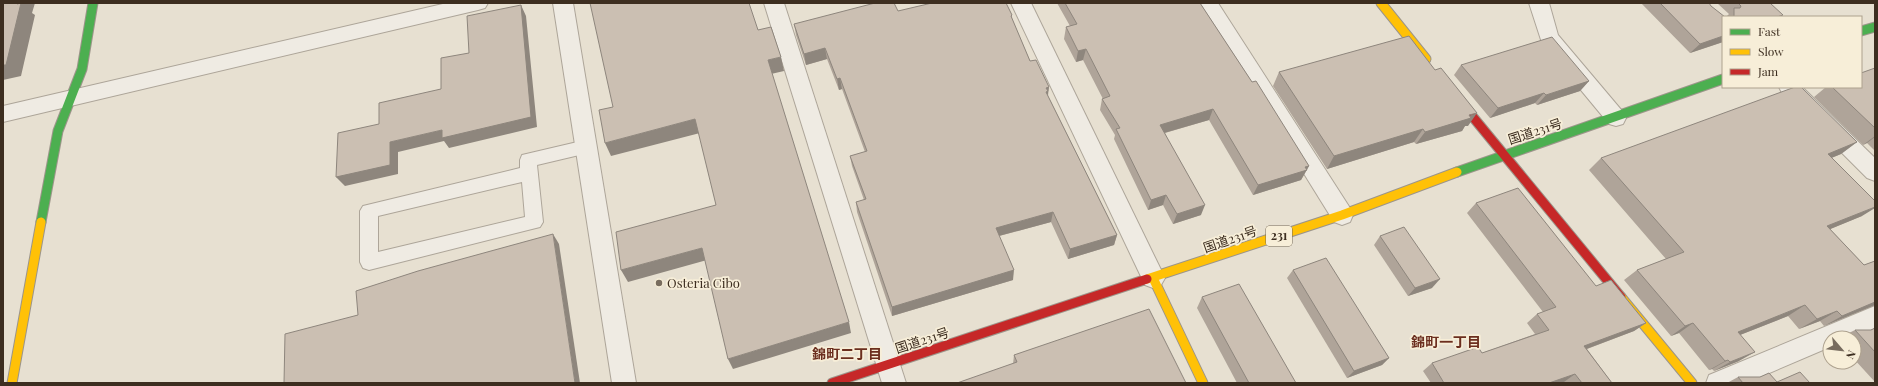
<svg xmlns="http://www.w3.org/2000/svg" width="1878" height="386" font-family="'Playfair Display','Noto Sans JP',serif">
<style>
.lines{fill:none;stroke-linecap:round;stroke-linejoin:round}
.lane-casing{stroke:#ada599;stroke-width:2}
.street-casing{stroke:#ada599;stroke-width:2}
.fast-casing{stroke:#9c958a;stroke-width:11}
.slow-casing{stroke:#9c958a;stroke-width:11}
.jam-casing{stroke:#9c958a;stroke-width:11}
.lane{fill:#efebe3;fill-rule:evenodd}
.street{fill:#efebe3;fill-rule:evenodd}
.fast{stroke:#4caf50;stroke-width:9}
.slow{stroke:#ffc107;stroke-width:9}
.jam{stroke:#c62828;stroke-width:9}
.wall{fill:#afa499}
.shaded-wall{fill:#8e867d}
.building{fill:#cbbfb2;stroke:#8e867d}
.poi-dot{fill:#786c5e;stroke:#f7eed8;stroke-width:1.5}
.labels{text-anchor:middle;stroke-width:3.5;stroke-linejoin:round;paint-order:stroke}
.shield{fill:#f7eed8;stroke:#756857;stroke-width:1}
.shield-label{font-size:12px;font-weight:bold;fill:#3d2e20}
.street-label{font-size:13px;fill:#3d2e20;stroke:#f7eed8}
.poi-label{font-size:13px;fill:#3d2e20;stroke:#f7eed8;text-anchor:start}
.neighbourhood-label{font-size:14px;font-weight:bold;fill:#6b2e1e;stroke:#f7eed8}
</style>
<rect width="100%" height="100%" fill="#e7e0d1"/>
<g class="lines">
<g class="lane-casing">
<path id="lane" d="M586 140 592 142 594 147 592 152 537 165 543 222 540 227 369 270 363 268 360 262V211L363 206 520 168V160L522 155ZM522 182 525 217 378 252V216Z"/>
</g>
<g class="street-casing">
<g id="street">
<path d="M447 3H488L485 8 478 10 3 122V106Z"/>
<path d="M553 3H573L636 383H612Z"/>
<path d="M764 3H784L906 383H882Z"/>
<path d="M1011 3H1031L1165 278 1161 285 1153 288 1145 285Z"/>
<path d="M1198 3H1218L1350 208 1353 215 1350 222 1342 225 1334 222Z"/>
<path d="M1529 3H1549L1558 35 1623 112 1626 118 1623 124 1616 126 1609 124 1542 43Z"/>
<path d="M1779 87H1802L1875 158V181L1867 178 1782 93Z"/>
<path d="M1875 306V328L1852 338H1830V347L1746 383H1706L1709 375Z"/>
</g>
</g>
<g class="fast-casing">
<g id="fast">
<path d="M1861 31 1875 27"/>
<path d="M1457 172 1723 79"/>
<path d="M41 222 58 131 82 69 93 3"/>
</g>
</g>
<g class="slow-casing">
<g id="slow">
<path d="M1381 3 1426 59"/>
<path d="M1153 278 1203 383"/>
<path d="M1147 279 1342 215 1457 172"/>
<path d="M1621 297 1692 383"/>
<path d="M12 383 41 222"/>
</g>
</g>
<g class="jam-casing">
<g id="jam">
<path d="M1454 94 1621 297"/>
<path d="M832 383 1147 279"/>
</g>
</g>
<use href="#lane" class="lane"/>
<use href="#street" class="street"/>
<use href="#fast" class="fast"/>
<use href="#slow" class="slow"/>
<use href="#jam" class="jam"/>
</g>
<g class="wall">
<path d="M1057 3H1200L1252 82 1309 166 1301 180 1253 195 1209 120 1165 133 1201 215 1173 224 1163 205 1148 210 1114 139 1115 135 1100 110 1102 99H1103L1083 60 1076 62 1064 39 1066 27 1070 26Z"/>
<path d="M1641 3H1709L1711 6 1723 17V42L1690 53Z"/>
<path d="M1717 3H1770L1781 17H1726L1729 14Z"/>
<path d="M898 11 1012 15V19L1030 61 1049 87 1048 96 1117 235 1114 245 1068 259 1051 222 999 236 1013 280 892 316 857 212 856 202 864 200 852 166 850 156 865 152 842 89 839 90 827 59 806 65 796 35 794 24Z"/>
<path d="M1461 65 1589 81 1580 91 1537 105 1535 103 1490 118 1454 75Z"/>
<path d="M1875 68V151L1867 143 1863 145 1814 97 1826 87H1861Z"/>
<path d="M1279 72 1468 126H1465L1462 131 1416 144 1414 142 1327 169 1273 86Z"/>
<path d="M1857 142 1841 154 1831 158 1862 216 1830 229 1864 265 1875 261V305L1824 326 1820 321 1799 329 1788 316 1740 335 1739 361 1714 371 1712 369 1709 370 1679 333 1671 336 1624 280 1637 270 1666 259 1589 170 1601 158Z"/>
<path d="M1476 203 1596 286 1646 323 1634 331 1587 349 1612 383H1565L1564 382 1561 383H1431L1423 371 1432 363 1482 353 1535 334 1527 323 1537 314 1543 312 1467 213Z"/>
<path d="M1380 236 1432 288 1408 296 1374 245Z"/>
<path d="M1293 270 1389 358 1382 365 1347 378 1287 278Z"/>
<path d="M1202 297 1296 383H1237L1197 308Z"/>
<path d="M1875 328V382L1854 359V338H1839L1855 330H1871Z"/>
<path d="M1014 355 1186 383 1013 364Z"/>
<path d="M1738 377 1777 382 1810 383H1727Z"/>
</g>
<g class="shaded-wall">
<path d="M18 3H35L32 13 35 15 21 76 3 80V65Z"/>
<path d="M521 5 526 16 537 127 449 148 444 141 398 152V174L345 186 336 177 390 142 442 130Z"/>
<path d="M1723 36V42L1690 53 1700 44Z"/>
<path d="M825 48 827 59 806 65 804 54Z"/>
<path d="M1086 49 1083 60 1076 62 1078 51Z"/>
<path d="M781 57 784 71 771 74 768 60Z"/>
<path d="M840 78 842 89 839 90 837 79Z"/>
<path d="M1589 81 1580 91 1537 105 1546 95Z"/>
<path d="M1049 87 1047 98 1046 102V88Z"/>
<path d="M1544 93 1535 103 1490 118 1498 108Z"/>
<path d="M1213 109 1209 120 1157 135 1160 125Z"/>
<path d="M1477 113 1468 126H1465L1462 131 1416 144 1425 132Z"/>
<path d="M695 119 700 133 611 156 605 143Z"/>
<path d="M1423 129 1414 142 1327 169 1334 156Z"/>
<path d="M1875 136V137L1867 143 1863 145Z"/>
<path d="M1857 142 1841 154 1812 166 1828 154Z"/>
<path d="M1309 166 1301 180 1253 195 1258 185Z"/>
<path d="M1166 195 1163 205 1148 210 1151 200Z"/>
<path d="M1205 205 1201 215 1173 224 1177 214Z"/>
<path d="M1875 207V208L1862 216 1811 237 1827 226Z"/>
<path d="M1053 212 1051 222 995 237 996 228Z"/>
<path d="M553 234 559 244 580 383H575Z"/>
<path d="M1117 235 1114 245 1068 259 1070 249Z"/>
<path d="M702 248 707 260 628 282 621 270Z"/>
<path d="M1014 270 1013 280 892 316V307Z"/>
<path d="M1440 279 1432 288 1408 296 1415 288Z"/>
<path d="M1875 302V305L1824 326 1842 316Z"/>
<path d="M1805 305 1788 316 1722 342 1738 332Z"/>
<path d="M1837 311 1820 321 1799 329 1817 319Z"/>
<path d="M849 322 851 333 733 369 728 359Z"/>
<path d="M1646 323 1634 331 1573 354 1584 346Z"/>
<path d="M1693 323 1679 333 1671 336 1685 326Z"/>
<path d="M1755 352 1739 361 1714 371 1730 362Z"/>
<path d="M1389 358 1382 365 1347 378 1354 371Z"/>
<path d="M1728 360 1712 369 1709 370 1725 361Z"/>
<path d="M1575 374 1564 382 1561 383H1549Z"/>
</g>
<g class="building">
<path d="M3 3H18L17 4 21 3 6 65H3Z"/>
<path d="M590 3H749L758 30 771 27 781 57 768 60 849 322 728 359 702 248 621 270 616 232 716 205 695 119 605 143 599 110 613 107Z"/>
<path d="M875 3H894L898 11 932 3H1006L1012 15 1011 16 1030 61 1036 60 1049 87 1046 88 1048 91 1046 92 1117 235 1070 249 1053 212 996 228 1014 270 892 307 856 202 866 199 850 156 867 151 840 78 837 79 825 48 804 54 794 24Z"/>
<path d="M1065 3H1200L1252 82 1256 81 1309 166 1305 167 1307 170 1258 185 1213 109 1160 125 1205 205 1177 214 1166 195 1151 200 1116 129 1120 128 1102 99 1110 96 1086 49 1078 51 1066 27 1077 24Z"/>
<path d="M1660 3H1709L1711 6 1725 17H1723V36L1700 44Z"/>
<path d="M1738 3H1770L1783 15 1777 17H1734V8H1740L1741 6Z"/>
<path d="M521 5 531 117 442 138V130L390 142V165L336 177 338 133 379 124V103L441 89V58L469 53 467 16Z"/>
<path d="M1409 36 1435 70 1441 68 1477 113 1469 115 1471 118 1425 132 1423 129 1334 156 1279 72Z"/>
<path d="M1552 37 1589 81 1546 95 1544 93 1498 108 1461 65Z"/>
<path d="M1875 68V128L1832 87H1861V73Z"/>
<path d="M1795 87H1801L1857 142 1828 154 1875 201V207L1827 226 1864 265 1875 261V302L1842 316 1837 311 1817 319 1805 305 1738 332 1755 352 1730 362 1728 360 1725 361 1693 323 1685 326 1637 270 1684 252 1601 158Z"/>
<path d="M1518 188 1596 286 1611 280 1646 323 1584 346 1612 383H1582L1575 374 1549 383H1444L1432 363 1478 347 1482 353 1549 330 1537 314 1556 307 1476 203Z"/>
<path d="M1404 227 1440 279 1415 288 1380 236Z"/>
<path d="M553 234 575 383H284L285 334 358 315 356 291 418 271Z"/>
<path d="M1326 258 1389 358 1354 371 1293 270Z"/>
<path d="M1239 284 1296 383H1249L1202 297Z"/>
<path d="M1149 309 1186 383H957L1017 362 1014 355Z"/>
<path d="M1875 328V352L1855 330H1871Z"/>
<path d="M1800 372 1810 383H1743L1738 377H1760L1769 373 1777 382Z"/>
</g>
<circle class="poi-dot" cx="659" cy="283" r="4"/>
<g class="labels">
<rect class="shield" x="1266" y="226" width="26" height="20" rx="3"/>
<g class="shield-label">
<text x="1279" y="240">231</text>
</g>
<g class="street-label">
<text transform="translate(1535 131) rotate(-18)" y="5">国道231号</text>
<text transform="translate(1230 239) rotate(-19)" y="5">国道231号</text>
<text transform="translate(922 340) rotate(-18)" y="5">国道231号</text>
</g>
<g class="poi-label">
<text x="667" y="288">Osteria Cibo</text>
</g>
<g class="neighbourhood-label">
<text x="1446" y="347">錦町一丁目</text>
<text x="847" y="359">錦町二丁目</text>
</g>
</g>
<rect width="1878" height="386" fill="none" stroke="#3d2e20" stroke-width="8"/>
<rect x="1722" y="16" width="140" height="72" fill="#f7eed8" stroke="#ada18e"/>
<rect x="1730" y="29" width="20" height="6" fill="#4caf50" stroke="#ada18e"/>
<text x="1758" y="36" font-size="12" fill="#3d2e20">Fast</text>
<rect x="1730" y="49" width="20" height="6" fill="#ffc107" stroke="#ada18e"/>
<text x="1758" y="56" font-size="12" fill="#3d2e20">Slow</text>
<rect x="1730" y="69" width="20" height="6" fill="#c62828" stroke="#ada18e"/>
<text x="1758" y="76" font-size="12" fill="#3d2e20">Jam</text>
<g transform="translate(1842 350) rotate(118)"><circle r="19" fill="#f7eed8" stroke="#ada18e"/>
<path d="M0-3L7 15L0 10L-7 15Z" fill="#786c5e"/>
<text y="-6" font-size="11" font-weight="bold" text-anchor="middle" fill="#3d2e20">N</text>
</g>
</svg>
